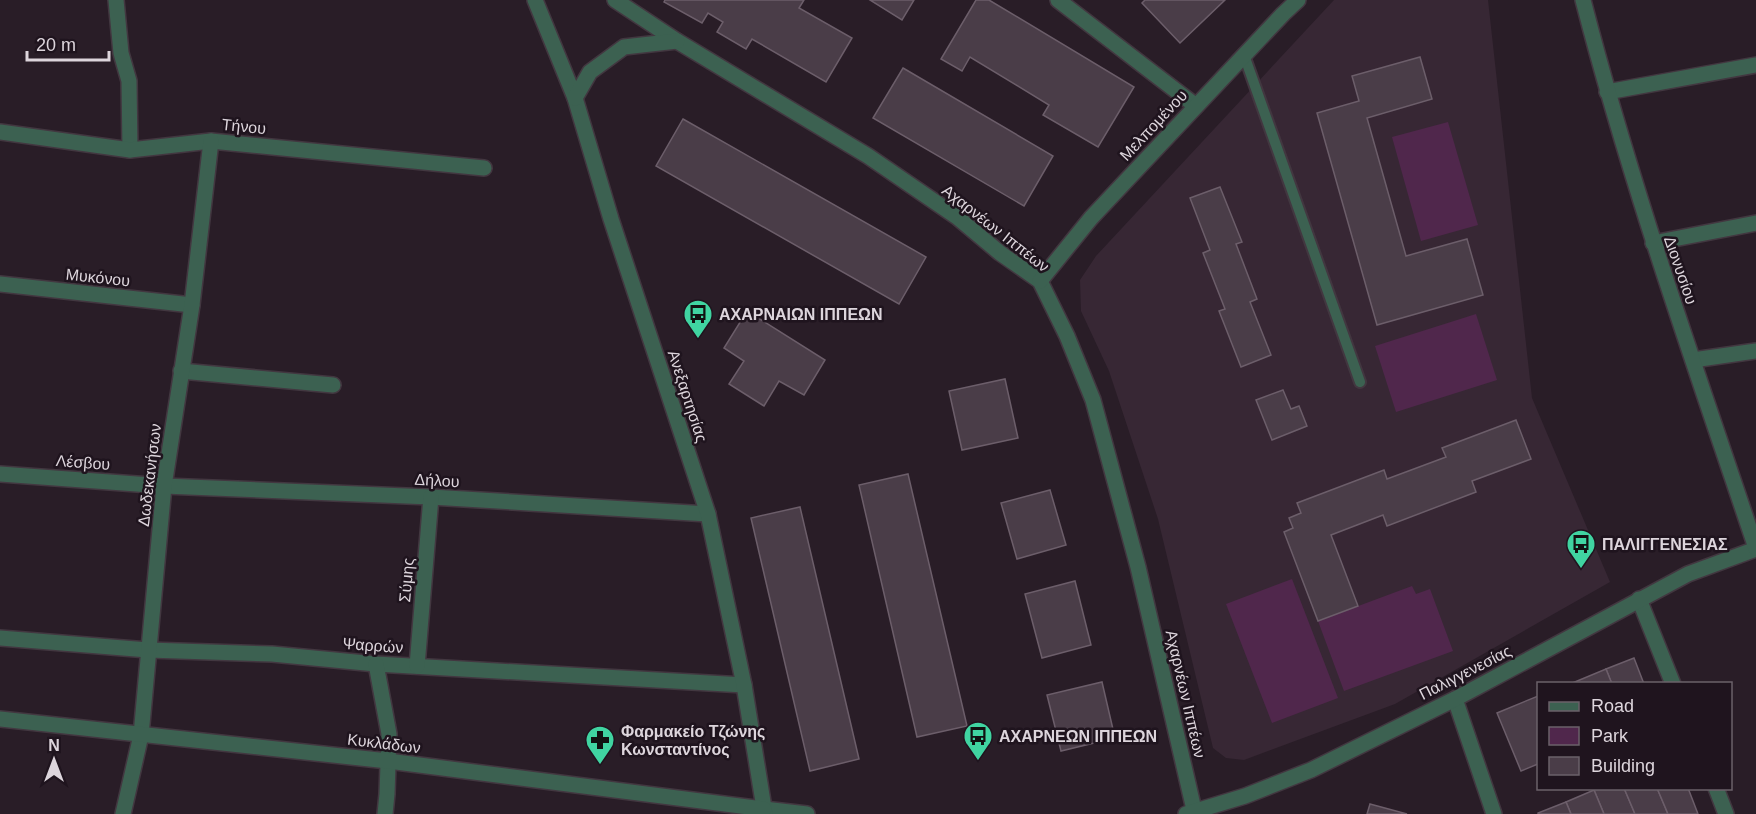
<svg xmlns="http://www.w3.org/2000/svg" width="1756" height="814" font-family="Helvetica,sans-serif">
<style>
.built{fill:#372734}
.green{fill:#50274c}
.building{fill:#4a3d48;stroke:#6c5e6a;stroke-width:1.5}
.lines{fill:none;stroke-linecap:round;stroke-linejoin:round}
.service-casing{stroke:#423740;stroke-width:14}
.minor-casing{stroke:#423740;stroke-width:18}
.tertiary-casing{stroke:#423740;stroke-width:18}
.service{stroke:#3c6151;stroke-width:10}
.minor{stroke:#3c6151;stroke-width:15}
.tertiary{stroke:#3c6151;stroke-width:15}
.labels{text-anchor:middle;stroke-width:5;stroke-linejoin:round;paint-order:stroke}
.street-label{font-size:16px;fill:#ddd5dc;stroke:#1f141e}
.poi-label{font-size:16px;font-weight:bold;fill:#ddd5dc;stroke:#1f141e;text-anchor:start}
</style>
<rect width="100%" height="100%" fill="#291d27"/>
<path class="built" d="M1334 0H1488L1532 398 1610 582 1395 704 1244 760 1226 758 1213 748 1158 519 1109 371 1081 311 1080 280 1096 256Z"/>
<g class="green">
<path d="M1448 122 1478 225 1421 241 1392 137Z"/>
<path d="M1476 314 1497 380 1396 412 1375 346Z"/>
<path d="M1292 579 1338 698 1272 723 1226 604Z"/>
<path d="M1412 586 1416 594 1430 589 1453 651 1344 691 1318 621Z"/>
</g>
<g class="building">
<path d="M665 0H804L799 8 852 38 826 82 752 39 746 49 717 32 723 22 708 13 702 23 664 2Z"/>
<path d="M870 0H914L902 20Z"/>
<path d="M976 0H989L1134 87 1098 147 1043 115 1049 105 970 57 962 71 941 59Z"/>
<path d="M1145 0H1225L1180 43 1142 3Z"/>
<path d="M1420 57 1432 99 1367 118 1406 256 1467 239 1483 295 1377 325 1317 113 1359 101 1352 76Z"/>
<path d="M903 68 1053 156 1024 206 873 118Z"/>
<path d="M683 119 926 257 899 304 656 166Z"/>
<path d="M1220 187 1242 242 1236 244 1257 299 1250 302 1271 355 1241 367 1219 311 1225 309 1203 253 1210 250 1190 198Z"/>
<path d="M747 311 825 360 804 395 779 381 764 406 729 384 744 361 724 348Z"/>
<path d="M1005 379 1018 438 962 450 949 391Z"/>
<path d="M1283 390 1291 409 1299 406 1307 426 1272 440 1256 400Z"/>
<path d="M1516 420 1531 459 1472 481 1476 492 1387 526 1383 515 1331 535 1358 606 1318 621 1284 532 1293 528 1289 518 1301 513 1297 503 1384 470 1387 479 1446 457 1442 448Z"/>
<path d="M908 474 967 726 917 737 859 485Z"/>
<path d="M1050 490 1066 545 1017 559 1001 503Z"/>
<path d="M800 507 859 759 810 771 751 518Z"/>
<path d="M1075 581 1091 645 1042 658 1025 594Z"/>
<path d="M1634 658 1644 684H1612L1606 669Z"/>
<path d="M1606 669 1612 684H1570Z"/>
<path d="M1102 682 1115 738 1061 751 1047 695Z"/>
<path d="M1538 696V764L1521 771 1497 713Z"/>
<path d="M1598 788H1624L1635 814H1604L1594 790Z"/>
<path d="M1624 788H1657L1668 814H1635Z"/>
<path d="M1657 788H1688L1698 814H1668Z"/>
<path d="M1594 790 1604 814H1571L1566 802Z"/>
<path d="M1566 802 1571 814H1538V813Z"/>
<path d="M1370 804 1407 814H1367Z"/>
</g>
<g class="lines">
<g class="service-casing">
<path id="service" d="M1244 55 1360 382"/>
</g>
<g class="minor-casing">
<g id="minor">
<path d="M116 0 121 53 129 81 130 150"/>
<path d="M615 0 677 41 868 156 957 217 1000 253 1040 281 1067 336 1093 400 1138 567 1195 814"/>
<path d="M1058 0 1196 106"/>
<path d="M1607 92 1756 65"/>
<path d="M0 132 130 150 211 141 484 168"/>
<path d="M1653 243 1756 223"/>
<path d="M1040 281 1091 218 1283 14 1298 0"/>
<path d="M0 284 192 305"/>
<path d="M1693 360 1756 351"/>
<path d="M181 371 333 385"/>
<path d="M0 474 164 486 431 497 708 514"/>
<path d="M1639 599 1673 684"/>
<path d="M0 638 148 650 272 654 376 664 744 685"/>
<path d="M376 664 389 734 387 794 385 814"/>
<path d="M417 666 431 497"/>
<path d="M1455 699 1494 814"/>
<path d="M1716 788 1726 814"/>
<path d="M764 809 807 814"/>
<path d="M123 814 141 735 164 486 192 305 211 141"/>
<path d="M1186 814 1245 796 1311 770 1455 699 1688 574 1756 549"/>
</g>
</g>
<g class="tertiary-casing">
<g id="tertiary">
<path d="M535 0 575 98 611 219 708 514 744 685 765 814"/>
<path d="M1583 0C1631 186 1695 366 1756 548"/>
<path d="M575 98 590 72 624 47 677 41"/>
<path d="M0 719 388 761 764 809"/>
</g>
</g>
<use href="#service" class="service"/>
<use href="#minor" class="minor"/>
<use href="#tertiary" class="tertiary"/>
</g>
<defs>
<g id="bus-pin" transform="scale(1.5)"><path d="M0 17L-7.5 6A9.5 9.5 0 1 1 7.5 6Z" fill="#40d4a1" stroke="#1f141e"/><path d="M-5-6H5V4H4V6H2V4H-2V6H-4V4H-5ZM-3.5-4V0h7V-4ZM-3.5 1.2v1.5H-2V1.2ZM2 1.2v1.5H3.5V1.2Z" fill="#111"/></g>
<g id="pharmacy-pin" transform="scale(1.5)"><path d="M0 17L-7.5 6A9.5 9.5 0 1 1 7.5 6Z" fill="#40d4a1" stroke="#1f141e"/><path d="M-2-6h4v4h4v4h-4v4h-4v-4h-4v-4h4Z" fill="#111"/></g>
</defs>
<g fill-rule="evenodd">
<use href="#bus-pin" x="698" y="314"/>
<use href="#bus-pin" x="1581" y="544"/>
<use href="#bus-pin" x="978" y="736"/>
<use href="#pharmacy-pin" x="600" y="740"/>
</g>
<g class="labels">
<g class="street-label">
<text transform="translate(1153 125) rotate(-47)" y="6">Μελπομένου</text>
<text transform="translate(244 126) rotate(6)" y="6">Τήνου</text>
<text transform="translate(996 228) rotate(38)" y="6">Αχαρνέων Ιππέων</text>
<text transform="translate(1681 270) rotate(71)" y="6">Διονυσίου</text>
<text transform="translate(98 277) rotate(6)" y="6">Μυκόνου</text>
<text transform="translate(688 396) rotate(72)" y="6">Ανεξαρτησίας</text>
<text transform="translate(83 462) rotate(4)" y="6">Λέσβου</text>
<text transform="translate(149 475) rotate(-83)" y="6">Δωδεκανήσων</text>
<text transform="translate(437 480) rotate(3)" y="6">Δήλου</text>
<text transform="translate(406 580) rotate(-85)" y="6">Σύμης</text>
<text transform="translate(373 645) rotate(4)" y="6">Ψαρρών</text>
<text transform="translate(1465 672) rotate(-27)" y="6">Παλιγγενεσίας</text>
<text transform="translate(1186 694) rotate(77)" y="6">Αχαρνέων Ιππέων</text>
<text transform="translate(384 743) rotate(7)" y="6">Κυκλάδων</text>
</g>
<g class="poi-label">
<text x="719" y="320">ΑΧΑΡΝΑΙΩΝ ΙΠΠΕΩΝ</text>
<text x="1602" y="550">ΠΑΛΙΓΓΕΝΕΣΙΑΣ</text>
<text x="621" y="737">Φαρμακείο Τζώνης<tspan x="621" dy="18">Κωνσταντίνος</tspan></text>
<text x="999" y="742">ΑΧΑΡΝΕΩΝ ΙΠΠΕΩΝ</text>
</g>
</g>
<rect x="1537" y="682" width="195" height="108" fill="#1f141e" stroke="#6b616a" stroke-width="1.5"/>
<rect x="1549" y="702" width="30" height="9" fill="#3c6151" stroke="#6b616a" stroke-width="1.5"/>
<text x="1591" y="712" font-size="18" fill="#ddd5dc">Road</text>
<rect x="1549" y="727" width="30" height="18" fill="#50274c" stroke="#6b616a" stroke-width="1.5"/>
<text x="1591" y="742" font-size="18" fill="#ddd5dc">Park</text>
<rect x="1549" y="757" width="30" height="18" fill="#4a3d48" stroke="#6b616a" stroke-width="1.5"/>
<text x="1591" y="772" font-size="18" fill="#ddd5dc">Building</text>
<g transform="translate(54 760)" stroke="#1f141e" stroke-width="4.5" paint-order="stroke">
<path d="M0-4.5L10 22L0 15L-10 22Z" fill="#ddd5dc"/>
<text y="-9" font-size="16" font-weight="bold" text-anchor="middle" fill="#ddd5dc">N</text>
</g>
<path d="M27 51v9h82v-9" fill="none" stroke="#ddd5dc" stroke-width="3"/>
<text x="36" y="51" font-size="18" fill="#ddd5dc" stroke="#1f141e" stroke-width="4.5" paint-order="stroke">20 m</text>
</svg>
